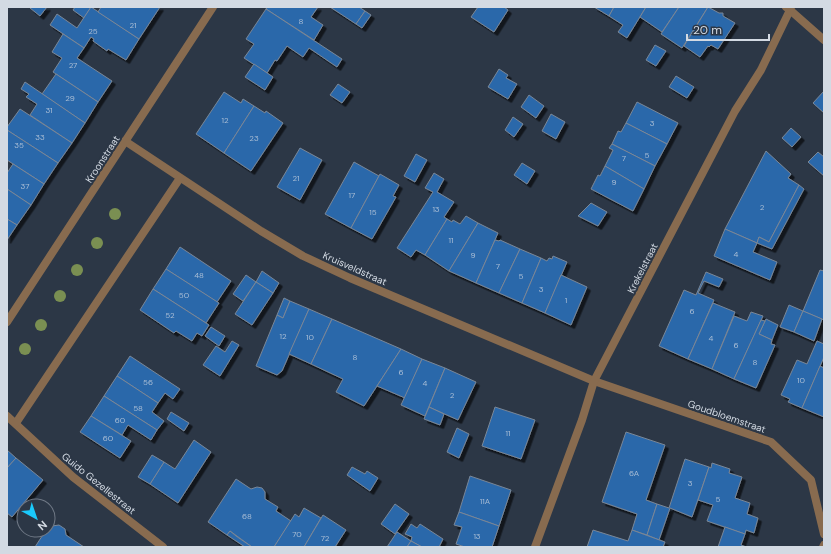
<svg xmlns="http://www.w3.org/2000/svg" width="831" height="554" font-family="'DM Sans',sans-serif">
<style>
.building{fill:#2c67aa;stroke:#798797;filter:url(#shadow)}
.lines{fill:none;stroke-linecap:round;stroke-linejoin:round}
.minor{stroke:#886b4f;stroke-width:8}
.tree{fill:#7a8f52}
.labels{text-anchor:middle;stroke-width:4;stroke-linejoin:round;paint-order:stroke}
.number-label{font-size:8px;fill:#a9bdd5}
.street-label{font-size:10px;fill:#d3dae3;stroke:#2c3746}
</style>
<defs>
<filter id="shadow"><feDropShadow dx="3.5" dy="3.5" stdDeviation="0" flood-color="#0009"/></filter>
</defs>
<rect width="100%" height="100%" fill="#2c3746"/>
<g class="building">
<path d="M31 7H47L40 16 30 8Z"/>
<path d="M75 7H91L84 18 73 10Z"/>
<path d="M91 7 139 39 126 60 108 49 107 51 93 41 94 39 91 37 84 48 50 25 57 14 77 28Z"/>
<path d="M101 7H160L139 39 98 12Z"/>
<path d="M267 7H318L311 17 323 25 314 40 266 9Z"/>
<path d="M330 7H359L365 11 356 24Z"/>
<path d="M478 7H504L508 10 494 32 471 17Z"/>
<path d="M594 7H614L609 16Z"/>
<path d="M614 7H646L627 38 618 32 623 25 609 16Z"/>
<path d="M646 7H679L662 32 640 17Z"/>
<path d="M679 7H708L682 48 661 34Z"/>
<path d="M708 7 719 13H723V16L735 23 718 49 711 45 709 47 708 46 700 57 684 46Z"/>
<path d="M266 9 342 59 337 67 309 48 303 57 287 46 277 61 275 60 267 73 244 58 254 44 246 39Z"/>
<path d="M365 11 371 15 362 28 356 24Z"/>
<path d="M63 34 84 48 77 58 112 81 98 102 53 72 62 58 52 52Z"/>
<path d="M655 45 666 51 656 66 646 60Z"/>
<path d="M254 64 273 77 265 90 245 77Z"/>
<path d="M499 69 508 75 506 78 517 84 508 99 488 87Z"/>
<path d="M56 74 98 102 85 123 42 94Z"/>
<path d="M676 76 694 87 687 98 669 87Z"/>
<path d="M25 82 85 123 72 143 30 115 37 104 26 97 29 94 21 89Z"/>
<path d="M338 84 350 92 342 103 330 95Z"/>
<path d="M824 91V113L813 103Z"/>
<path d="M224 92 241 103 243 99 254 106 224 153 196 134Z"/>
<path d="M529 95 544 106 536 118 521 107Z"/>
<path d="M637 102 678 123 667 144 626 123Z"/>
<path d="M254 106 265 113 266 111 283 123 251 171 224 153Z"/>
<path d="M20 109 72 143 58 163 7 130V127Z"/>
<path d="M551 114 565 122 556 139 542 131Z"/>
<path d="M513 117 523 124 514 137 505 130Z"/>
<path d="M626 123 667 144 655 166 612 144 618 131 621 132Z"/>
<path d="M791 128 801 137 792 147 782 138Z"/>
<path d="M7 130 58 163 44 184 7 160Z"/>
<path d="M612 144 655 166 644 189 605 166 613 150 609 148Z"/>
<path d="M300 148 322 160 300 200 277 187Z"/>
<path d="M766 151 791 174 788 178 799 185 769 242 759 237 757 243 725 229Z"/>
<path d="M818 152 824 157V176L808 162Z"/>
<path d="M416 154 427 160 415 182 404 176Z"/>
<path d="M354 162 379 176 351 228 325 214Z"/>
<path d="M522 163 535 171 527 184 514 175Z"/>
<path d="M13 164 44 184 31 205 7 189V173Z"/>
<path d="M605 166 644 189 633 211 591 189 598 175 600 176Z"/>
<path d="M434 173 444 179 437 192 454 202 444 217 447 219 425 255 416 250 411 257 397 248 433 192 425 188Z"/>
<path d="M380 174 399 185 393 196 396 197 372 239 351 228Z"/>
<path d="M799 185 804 189 772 249 757 243 759 237 769 242Z"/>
<path d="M7 189 31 205 17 225 7 219Z"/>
<path d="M591 203 607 212 598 226 578 216Z"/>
<path d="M466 216 478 223 449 271 425 255 447 219 452 222 453 220 460 224Z"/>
<path d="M7 219 17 225 7 240Z"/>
<path d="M478 223 498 233 476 283 449 271Z"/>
<path d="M725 229 757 243 753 252 777 262 770 280 714 256Z"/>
<path d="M495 240 499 241 500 240 520 249 499 293 476 283Z"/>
<path d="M180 247 231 281 217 302 166 269Z"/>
<path d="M520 249 541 258 522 303 499 293Z"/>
<path d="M553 256 567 262 545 313 522 303 541 258 547 261 549 258 552 259Z"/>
<path d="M166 269 219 303 206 323 153 289Z"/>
<path d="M820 270 824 271V320L803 311Z"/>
<path d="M262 271 279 283 273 293 256 282Z"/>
<path d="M706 272 723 279 719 287 704 281 698 293 714 300 688 359 659 346 684 290 696 295Z"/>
<path d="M246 275 256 282 243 301 233 294Z"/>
<path d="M561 275 587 287 571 325 545 313Z"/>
<path d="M256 282 273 293 252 325 235 314Z"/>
<path d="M153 289 209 325 202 336 197 333 192 341 176 331 174 333 140 310Z"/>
<path d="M284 298 290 301 283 318 277 315Z"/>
<path d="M290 301 309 309 282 371 277 375 256 366 277 315 283 318Z"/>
<path d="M713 303 735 312 712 369 688 359Z"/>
<path d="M789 305 803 311 794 332 780 327Z"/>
<path d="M309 309 332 319 311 364 289 354Z"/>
<path d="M803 311 822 319 814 341 794 332Z"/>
<path d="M751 312 763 316 734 379 712 369 734 316 747 321Z"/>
<path d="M332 319 401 349 364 406 336 392 343 379 311 364Z"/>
<path d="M766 319 778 325 772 340 759 334Z"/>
<path d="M761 320 765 321 759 334 772 340 771 344 775 345 756 388 734 379Z"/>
<path d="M211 327 225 336 219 346 205 336Z"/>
<path d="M232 341 239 345 220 376 203 365 216 346 225 352Z"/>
<path d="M817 341 824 344V357L802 408 788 402 790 399 781 395 797 360 807 364Z"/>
<path d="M401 349 422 359 405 398 377 386Z"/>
<path d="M130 356 180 389 173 399 165 393 158 403 117 376Z"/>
<path d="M422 359 445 368 425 416 401 405Z"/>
<path d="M820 366 824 368V417L802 408Z"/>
<path d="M445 368 476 382 458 420 429 407Z"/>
<path d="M117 376 158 403 152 412 164 421 157 430 104 396Z"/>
<path d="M104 396 157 430 151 440 128 425 122 435 91 416Z"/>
<path d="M429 407 444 414 440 425 424 419Z"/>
<path d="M495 407 535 420 521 459 482 446Z"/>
<path d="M171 412 189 423 184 431 167 419Z"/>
<path d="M91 416 131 441 120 458 80 432Z"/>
<path d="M457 428 469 434 459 458 447 452Z"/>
<path d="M626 432 665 445 646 500 657 504 647 535 632 530 637 514 602 502Z"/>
<path d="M194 440 211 452 178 503 150 484 164 462 175 469Z"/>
<path d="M7 450 16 458 7 468Z"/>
<path d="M152 455 164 462 150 484 138 477Z"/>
<path d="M16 458 43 480 12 517 7 513V468Z"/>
<path d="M685 459 709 467 692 517 670 508 659 540 647 535 657 504 669 508Z"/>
<path d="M712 463 730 469 729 473 742 477 735 498 750 503 747 514 758 518 754 533 746 530 745 534 707 521 713 505 698 500 709 467 711 468Z"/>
<path d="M352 467 365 474 367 471 378 478 370 491 347 475Z"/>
<path d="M470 476 511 490 499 526 459 512Z"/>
<path d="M236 479 251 489 257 487 262 488 265 492V499L278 507 276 511 291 521 274 547H252L230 531 227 535 208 522Z"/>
<path d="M395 504 409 514 395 534 381 524Z"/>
<path d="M304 508 321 518 304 547H274L295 514 299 517Z"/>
<path d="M459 512 499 526 492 547H465L456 544 462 527 454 525Z"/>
<path d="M323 515 346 530 335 547H304Z"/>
<path d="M411 524 417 528 420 524 443 539 439 547H422L411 541 412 537 405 534Z"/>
<path d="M50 525 52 526 59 525 65 529 66 535 84 547H35L46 530H48Z"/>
<path d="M725 527 745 534 741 545 746 547H718Z"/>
<path d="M593 530 628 541 632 530 665 542 663 547H587Z"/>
<path d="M230 531 236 536 252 547H245L227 535Z"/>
<path d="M397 532 411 541 407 547H387Z"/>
<path d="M411 541 422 547H407Z"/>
</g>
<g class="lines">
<g class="minor">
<path d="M791 7 790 10 824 40"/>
<path d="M125 141 261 231 303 256 350 278 594 381 771 442 811 480 824 534"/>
<path d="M7 322 213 7"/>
<path d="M7 416 73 477 163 547"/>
<path d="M16 423 180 178"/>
<path d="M535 547 582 420 594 381 735 111 761 70 790 10 786 7"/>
<path d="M823 547 824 545"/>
</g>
</g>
<g class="tree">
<circle cx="115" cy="214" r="6"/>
<circle cx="97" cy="243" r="6"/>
<circle cx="77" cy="270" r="6"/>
<circle cx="60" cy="296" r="6"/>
<circle cx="41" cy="325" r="6"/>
<circle cx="25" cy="349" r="6"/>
</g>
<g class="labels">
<g class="number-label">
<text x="301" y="24">8</text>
<text x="133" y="28">21</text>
<text x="93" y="34">25</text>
<text x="73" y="68">27</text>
<text x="70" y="101">29</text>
<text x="49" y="113">31</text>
<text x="225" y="123">12</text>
<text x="652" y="126">3</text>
<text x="40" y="140">33</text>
<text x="254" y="141">23</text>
<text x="19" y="148">35</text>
<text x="647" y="158">5</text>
<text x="624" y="161">7</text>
<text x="296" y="181">21</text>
<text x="614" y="185">9</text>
<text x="25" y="189">37</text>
<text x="352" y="198">17</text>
<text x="762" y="210">2</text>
<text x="436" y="212">13</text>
<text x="373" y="215">15</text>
<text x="451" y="243">11</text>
<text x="736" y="257">4</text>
<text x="473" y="258">9</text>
<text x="498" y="269">7</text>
<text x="199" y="278">48</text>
<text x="521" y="279">5</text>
<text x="541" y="292">3</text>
<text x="184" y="298">50</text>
<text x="566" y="303">1</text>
<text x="692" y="314">6</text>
<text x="170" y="318">52</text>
<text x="283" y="339">12</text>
<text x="310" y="340">10</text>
<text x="711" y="341">4</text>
<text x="736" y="348">6</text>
<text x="355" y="360">8</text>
<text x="755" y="365">8</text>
<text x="401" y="375">6</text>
<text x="801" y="383">10</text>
<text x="148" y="385">56</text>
<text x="425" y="386">4</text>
<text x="452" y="398">2</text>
<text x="138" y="411">58</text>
<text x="120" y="423">60</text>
<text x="508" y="436">11</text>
<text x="108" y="441">60</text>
<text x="634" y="476">6A</text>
<text x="690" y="486">3</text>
<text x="718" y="502">5</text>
<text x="485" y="504">11A</text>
<text x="247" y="519">68</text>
<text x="297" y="537">70</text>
<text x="477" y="539">13</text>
<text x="325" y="541">72</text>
</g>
<g class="street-label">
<text transform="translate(102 159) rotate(-57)" y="4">Kroonstraat</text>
<text transform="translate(355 268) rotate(24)" y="4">Kruisveldstraat</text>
<text transform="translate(642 268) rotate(-63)" y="4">Krekelstraat</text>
<text transform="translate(727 416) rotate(19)" y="4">Goudbloemstraat</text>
<text transform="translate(99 483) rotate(39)" y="4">Guido Gezellestraat</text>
</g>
</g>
<rect width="831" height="554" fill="none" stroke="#d3dae3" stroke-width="16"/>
<g transform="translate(36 518) rotate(140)"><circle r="19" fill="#2c3746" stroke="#6f7885"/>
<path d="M0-3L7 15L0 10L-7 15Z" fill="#1acafc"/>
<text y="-6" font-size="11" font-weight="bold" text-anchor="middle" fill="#d3dae3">N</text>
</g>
<path d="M687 34v6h82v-6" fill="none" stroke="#d3dae3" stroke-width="2"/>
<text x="693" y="34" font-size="12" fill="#d3dae3" stroke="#2c3746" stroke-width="3" paint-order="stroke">20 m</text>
</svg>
